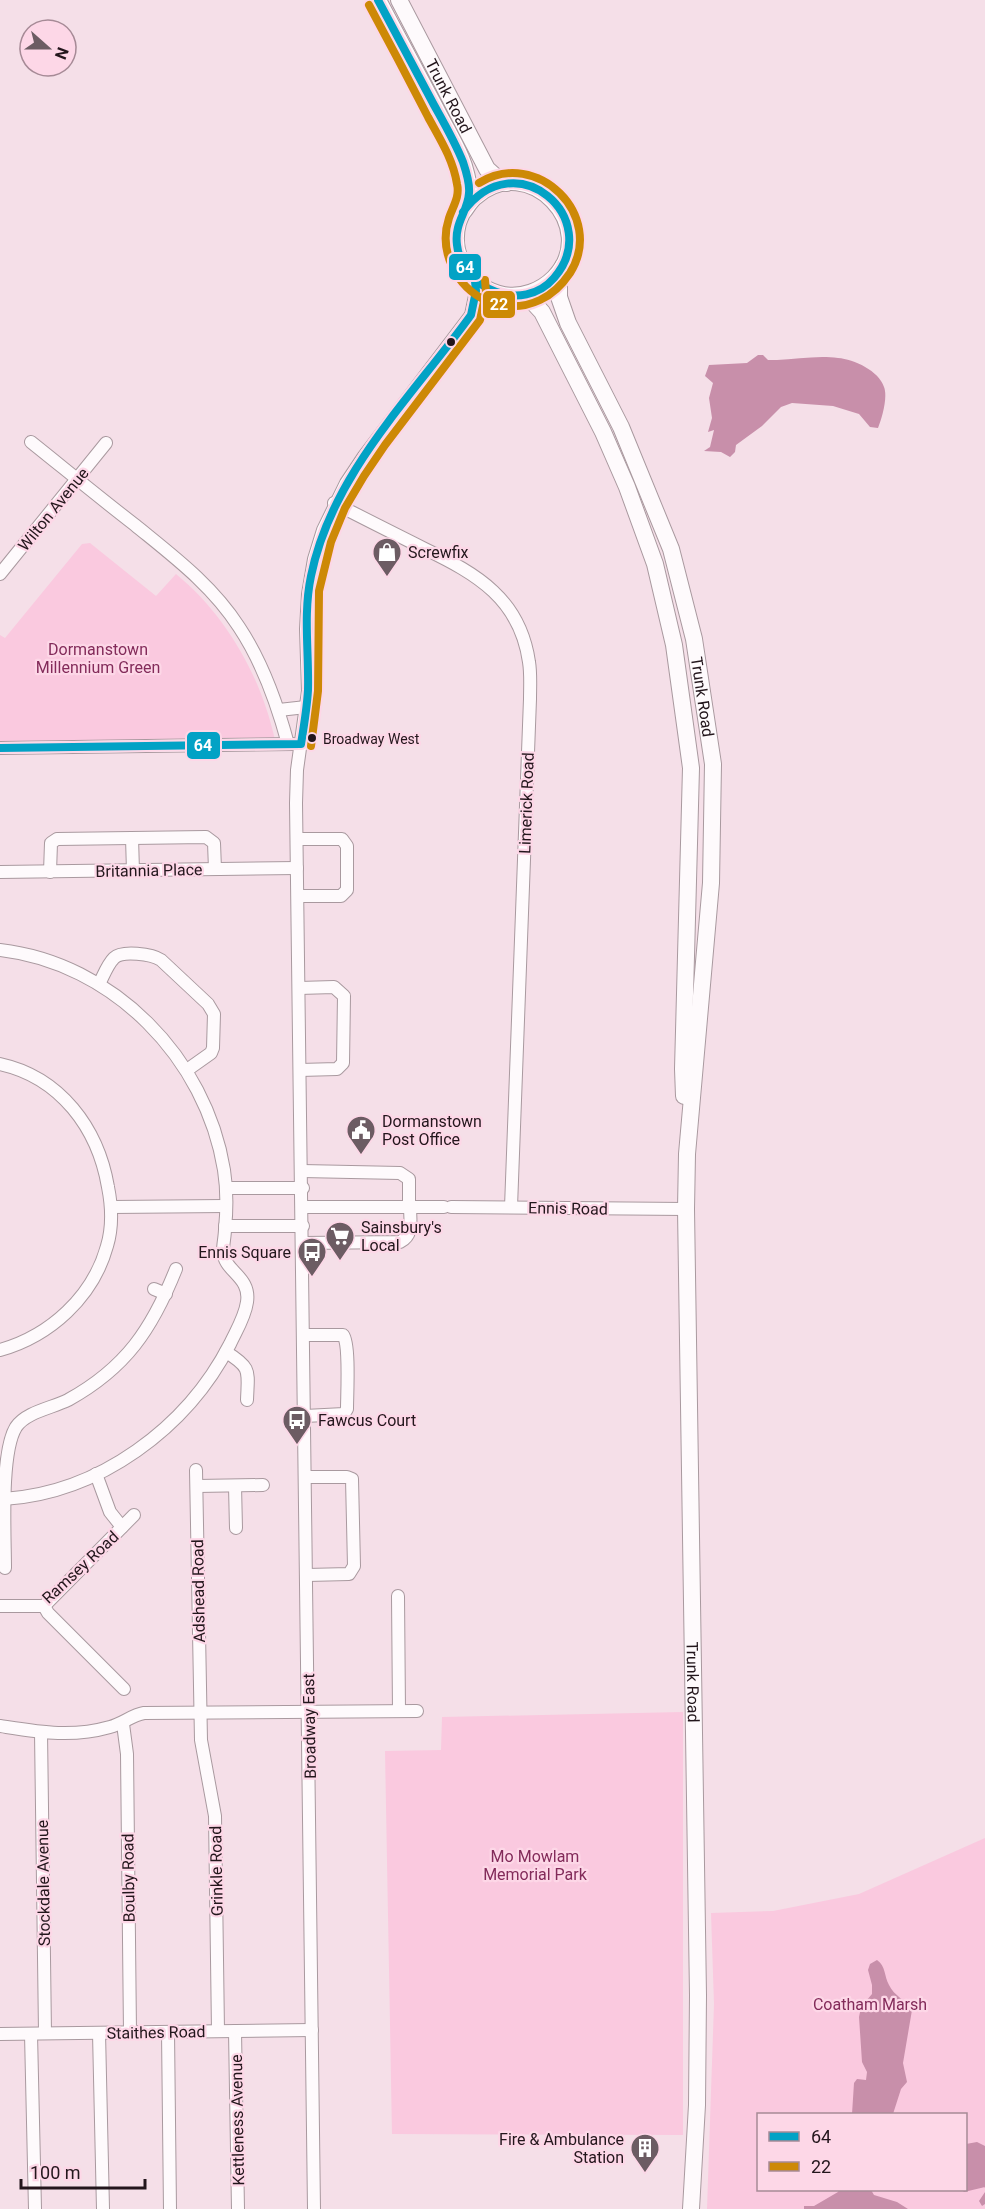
<svg xmlns="http://www.w3.org/2000/svg" width="985" height="2209" font-family="Roboto,sans-serif">
<style>
.green{fill:#fac9df;fill-rule:evenodd}
.water{fill:#c88faa}
.lines{fill:none;stroke-linecap:round;stroke-linejoin:round}
.minor-casing{stroke:#a9999f;stroke-width:14}
.major-casing{stroke:#a9999f;stroke-width:18}
.minor{stroke:#fefafc;stroke-width:12}
.major{stroke:#fefafc;stroke-width:16}
.bus-1-casing{stroke:#fdd7e7;stroke-width:12}
.bus-2-casing{stroke:#fdd7e7;stroke-width:12}
.bus-1{stroke:#02a2c5;stroke-width:8}
.bus-2{stroke:#cd8906;stroke-width:8}
.bus-dot{fill:#23161c;stroke:#fdd7e7;stroke-width:2}
.labels{text-anchor:middle;stroke-width:4.5;stroke-linejoin:round;paint-order:stroke}
.bus-label{font-size:14px;fill:#23161c;stroke:#fdd7e7;text-anchor:start}
.street-label{font-size:16px;fill:#23161c;stroke:#fdd7e7}
.poi-label{font-size:16px;fill:#23161c;stroke:#fdd7e7;text-anchor:start}
.park-label{font-size:16px;fill:#832b5a;stroke:#fdd7e7}
.line-badge{stroke:#fdd7e7;stroke-width:2}
.badge-label{font-size:16px;text-anchor:middle;font-weight:bold;fill:#fff}
</style>
<rect width="100%" height="100%" fill="#f5dfe8"/>
<g class="green">
<path d="M90 543 156 596 176 574C226 615 261 676 275 740L0 744V635L5 638 82 544Z"/>
<path d="M683 1712V2135L392 2134 385 1751 441 1750 442 1717Z"/>
<path d="M985 1838V2209H707L714 2004 711 1913 773 1911 859 1894ZM758 2114H966V2190H758Z"/>
</g>
<g class="water">
<path d="M758 355H763L768 360H777C797 359 819 355 838 358 854 359 879 371 884 387 888 397 882 418 878 428L870 427 859 414 833 406 792 403 781 407 762 426 736 445 735 452 730 457 721 452 704 451 710 447 714 430 708 432 712 418 709 398 713 383 705 376 709 365 747 363Z"/>
<path d="M877 1960C886 1966 884 1976 889 1985 894 1996 906 2000 912 2010L903 2063 907 2082 901 2089 893 2114H852L854 2083 857 2079 866 2080 867 2072 862 2062 859 2017 861 2007 872 1994V1985L868 1970 870 1964Z"/>
<path d="M977 2142 985 2146V2204L982 2206 979 2201 985 2192V2187L964 2192 962 2190H966V2144Z"/>
<path d="M839 2190H871L874 2195 897 2202 908 2209H804V2206H814L838 2192Z"/>
</g>
<g class="lines">
<g class="minor-casing">
<g id="minor">
<path d="M471 315C484 310 493 300 506 295"/>
<path d="M31 442C66 470 100 498 135 525 173 556 212 585 239 627 263 663 277 703 288 744"/>
<path d="M334 503C365 519 395 534 425 549 477 574 520 599 529 662 531 674 530 687 530 699L511 1207"/>
<path d="M0 574 106 443"/>
<path d="M279 710 306 707"/>
<path d="M0 748 293 744"/>
<path d="M132 838 133 871"/>
<path d="M297 839H342L347 846V890L341 896H298"/>
<path d="M0 872 297 868"/>
<path d="M50 872 51 843 57 839 206 837 214 843 215 869"/>
<path d="M0 950C113 963 206 1058 224 1170 227 1189 227 1209 225 1229 225 1236 223 1244 223 1251 224 1272 251 1276 247 1302 245 1317 236 1331 230 1344 187 1428 99 1493 4 1499"/>
<path d="M99 984C103 977 107 965 114 958 122 950 152 954 161 960L208 1004 214 1014 213 1048 211 1053 187 1070"/>
<path d="M299 988 334 987 344 996 343 1063 337 1069 300 1070"/>
<path d="M0 1064C60 1077 98 1128 108 1187 112 1207 113 1226 107 1246 93 1297 50 1336 0 1350"/>
<path d="M302 1171 400 1173 409 1179V1207"/>
<path d="M226 1188H303"/>
<path d="M112 1207 225 1206"/>
<path d="M303 1207H444"/>
<path d="M451 1207 686 1209"/>
<path d="M225 1226H303"/>
<path d="M303 1243 400 1242C414 1235 410 1220 410 1207"/>
<path d="M154 1289 166 1294"/>
<path d="M304 1335H343C350 1344 347 1395 347 1409L344 1414 305 1416"/>
<path d="M226 1352C252 1368 248 1371 247 1400"/>
<path d="M196 1470 201 1740 215 1816 218 2031"/>
<path d="M96 1474 110 1512 122 1527"/>
<path d="M306 1477H347L352 1479 354 1566 349 1574 307 1575"/>
<path d="M197 1486 263 1485"/>
<path d="M235 1486 236 1528"/>
<path d="M5 1568C5 1535 0 1453 16 1427 26 1412 52 1408 68 1400 126 1368 152 1329 176 1269"/>
<path d="M398 1596 399 1711"/>
<path d="M0 1606H44L134 1515"/>
<path d="M44 1606 48 1613 124 1689"/>
<path d="M123 1724 127 1754 130 2032"/>
<path d="M0 1726C39 1732 71 1738 110 1727 122 1724 132 1715 144 1713L417 1711"/>
<path d="M41 1732 45 2033"/>
<path d="M235 2031 238 2209"/>
<path d="M168 2032 170 2209"/>
<path d="M99 2033 103 2209"/>
<path d="M0 2034 312 2030"/>
<path d="M31 2034 35 2209"/>
<path d="M314 2209 296 803 297 770 308 691 306 629 308 594 314 559 323 530 346 483 364 456 471 315 476 291 475 281"/>
</g>
</g>
<g class="major-casing">
<g id="major">
<path d="M378 0C397 36 417 73 436 109 444 125 454 141 461 158 465 167 469 183 469 193 468 204 461 213 458 223 449 256 471 289 504 295 522 298 541 291 554 278 603 227 528 149 475 197 470 201 467 207 463 212"/>
<path id="s1" d="M399 0 487 169 497 178 507 183"/>
<path id="s2" d="M563 266 559 284V297L568 323 621 427 671 549 694 639 713 764 711 883 687 1154 686 1209 698 1995 697 2105 691 2209"/>
<path d="M518 296 530 299 542 312 603 432 627 487 655 564 674 645 691 768 683 1069 684 1096"/>
</g>
</g>
<use href="#minor" class="minor"/>
<use href="#major" class="major"/>
<g class="bus-1-casing">
<g id="bus-1">
<path d="M378 0C397 35 415 70 434 105 444 123 455 142 463 162 466 171 470 183 469 193 468 212 454 222 457 245 462 290 523 314 554 278 605 219 516 140 463 212"/>
<path d="M0 748 301 744C304 726 307 708 308 690 309 652 303 614 311 576 332 473 412 397 471 315L476 291 475 281"/>
</g>
</g>
<g class="bus-2-casing">
<g id="bus-2">
<path d="M369 5C389 42 409 80 428 117 440 139 453 159 457 184 460 197 453 206 449 218 438 251 456 287 487 301 504 308 523 308 540 300 553 294 562 285 570 273 606 216 537 147 479 183"/>
<path d="M311 746 318 691 319 591 331 542 345 508 364 476 385 445 480 320 486 292 485 280"/>
</g>
</g>
<use href="#bus-1" class="bus-1"/>
<use href="#bus-2" class="bus-2"/>
</g>
<defs>
<g id="shop-pin" transform="scale(1.5)"><path d="M0 17L-7.5 6A9.5 9.5 0 1 1 7.5 6Z" fill="#6c5c63" stroke="#fdd7e7"/><path d="M-5-2.5h2.3a2.7 3.5 0 0 1 5.4 0H5L5.5 6h-11ZM-1.5-2.5h3a1.5 2.3 0 0 0-3 0Z" fill="#fff"/></g>
<g id="civic-pin" transform="scale(1.5)"><path d="M0 17L-7.5 6A9.5 9.5 0 1 1 7.5 6Z" fill="#6c5c63" stroke="#fdd7e7"/><path d="M-.6-6.5H3V-4.5H.6V-3L4-1V1h2V6H-6V1h2V-1L-.6-3ZM-1.2 2.5V6h2.4V2.5Z" fill="#fff"/></g>
<g id="supermarket-pin" transform="scale(1.5)"><path d="M0 17L-7.5 6A9.5 9.5 0 1 1 7.5 6Z" fill="#6c5c63" stroke="#fdd7e7"/><path d="M-6-5.5h2.5l.6 2H6L4.5 2H-2.5L-4.4-4H-6ZM-1.5 3.2a1.3 1.3 0 1 0 .1 0ZM3 3.2a1.3 1.3 0 1 0 .1 0Z" fill="#fff"/></g>
<g id="bus-pin" transform="scale(1.5)"><path d="M0 17L-7.5 6A9.5 9.5 0 1 1 7.5 6Z" fill="#6c5c63" stroke="#fdd7e7"/><path d="M-5-6H5V4H4V6H2V4H-2V6H-4V4H-5ZM-3.5-4V0h7V-4ZM-3.5 1.2v1.5H-2V1.2ZM2 1.2v1.5H3.5V1.2Z" fill="#fff"/></g>
<g id="building-pin" transform="scale(1.5)"><path d="M0 17L-7.5 6A9.5 9.5 0 1 1 7.5 6Z" fill="#6c5c63" stroke="#fdd7e7"/><path d="M-4-6H4V6H1V3H-1V6H-4ZM-2.5-4.3h1.7v1.8h-1.7ZM.8-4.3h1.7v1.8H.8ZM-2.5-1h1.7V.8h-1.7ZM.8-1h1.7V.8H.8Z" fill="#fff"/></g>
</defs>
<g fill-rule="evenodd">
<use href="#shop-pin" x="387" y="552"/>
<use href="#civic-pin" x="361" y="1130"/>
<use href="#supermarket-pin" x="340" y="1236"/>
<use href="#bus-pin" x="312" y="1252"/>
<use href="#bus-pin" x="297" y="1420"/>
<use href="#building-pin" x="645" y="2148"/>
</g>
<g class="bus-dot">
<circle cx="451" cy="342" r="5"/>
<circle cx="312" cy="738" r="5"/>
</g>
<g class="labels">
<g class="bus-label">
<text x="323" y="744">Broadway West</text>
</g>
<g class="street-label">
<text dy="6" stroke="none"><textPath href="#s1" startOffset="108">Trunk Road</textPath></text>
<text transform="translate(53 509) rotate(-51)" y="6">Wilton Avenue</text>
<text dy="6" stroke="none"><textPath href="#s2" startOffset="459">Trunk Road</textPath></text>
<text transform="translate(526 803) rotate(-88)" y="6">Limerick Road</text>
<text transform="translate(149 870) rotate(-1)" y="6">Britannia Place</text>
<text transform="translate(568 1208) rotate(1)" y="6">Ennis Road</text>
<text transform="translate(80 1567) rotate(-43)" y="6">Ramsey Road</text>
<text transform="translate(198 1591) rotate(-91)" y="6">Adshead Road</text>
<text dy="6" stroke="none"><textPath href="#s2" startOffset="1446">Trunk Road</textPath></text>
<text transform="translate(309 1726) rotate(-91)" y="6">Broadway East</text>
<text transform="translate(216 1871) rotate(-91)" y="6">Grinkle Road</text>
<text transform="translate(128 1878) rotate(-91)" y="6">Boulby Road</text>
<text transform="translate(43 1883) rotate(-91)" y="6">Stockdale Avenue</text>
<text transform="translate(156 2032) rotate(-1)" y="6">Staithes Road</text>
<text transform="translate(237 2120) rotate(-91)" y="6">Kettleness Avenue</text>
</g>
<g class="poi-label">
<text x="408" y="558">Screwfix</text>
<text x="382" y="1127">Dormanstown<tspan x="382" dy="18">Post Office</tspan></text>
<text x="361" y="1233">Sainsbury's<tspan x="361" dy="18">Local</tspan></text>
<text x="291" y="1258" text-anchor="end">Ennis Square</text>
<text x="318" y="1426">Fawcus Court</text>
<text x="624" y="2145" text-anchor="end">Fire &amp; Ambulance<tspan x="624" dy="18">Station</tspan></text>
</g>
<g class="park-label">
<text x="98" y="655">Dormanstown<tspan x="98" dy="18">Millennium Green</tspan></text>
<text x="535" y="1862">Mo Mowlam<tspan x="535" dy="18">Memorial Park</tspan></text>
<text x="870" y="2010">Coatham Marsh</text>
</g>
</g>
<g class="line-badge">
<rect x="448" y="253" width="34" height="28" rx="6" fill="#02a2c5"/>
<rect x="482" y="290" width="34" height="29" rx="6" fill="#cd8906"/>
<rect x="186" y="731" width="35" height="29" rx="6" fill="#02a2c5"/>
</g>
<g class="badge-label">
<text x="465" y="273">64</text>
<text x="499" y="310">22</text>
<text x="203" y="751">64</text>
</g>
<rect x="757" y="2113" width="210" height="78" fill="#fdd7e7" stroke="#a68a96" stroke-width="1.5"/>
<rect x="769" y="2132" width="30" height="9" fill="#02a2c5" stroke="#a68a96" stroke-width="1.5"/>
<text x="811" y="2143" font-size="18" fill="#23161c">64</text>
<rect x="769" y="2162" width="30" height="9" fill="#cd8906" stroke="#a68a96" stroke-width="1.5"/>
<text x="811" y="2173" font-size="18" fill="#23161c">22</text>
<g transform="translate(48 48) rotate(111)"><circle r="28" fill="#fdd7e7" stroke="#a68a96" stroke-width="1.5"/>
<path d="M0-4.5L10 22L0 15L-10 22Z" fill="#6c5c63"/>
<text y="-9" font-size="16" font-weight="bold" text-anchor="middle" fill="#23161c">N</text>
</g>
<path d="M21 2179v9h124v-9" fill="none" stroke="#23161c" stroke-width="3"/>
<text x="30" y="2179" font-size="18" fill="#23161c" stroke="#fdd7e7" stroke-width="4.5" paint-order="stroke">100 m</text>
</svg>
